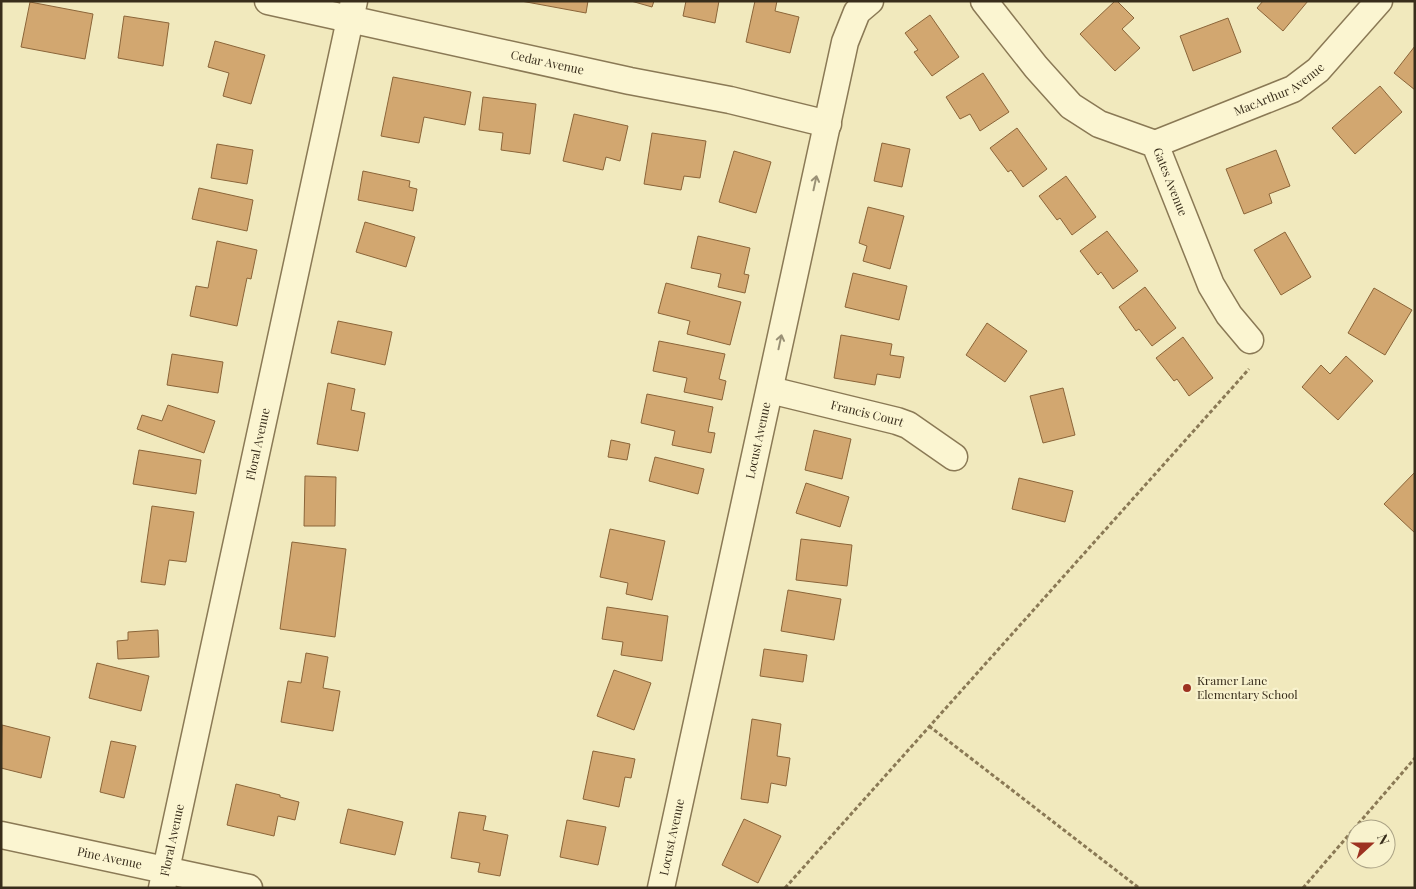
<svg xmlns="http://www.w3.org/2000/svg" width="1416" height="889" font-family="'Playfair Display',serif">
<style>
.building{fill:#d2a770;stroke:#8b6539}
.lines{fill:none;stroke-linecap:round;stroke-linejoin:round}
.minor-casing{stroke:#8a7955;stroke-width:29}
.path{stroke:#8a7955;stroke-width:3;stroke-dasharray:4 2.5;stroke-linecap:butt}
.minor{stroke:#fbf5d1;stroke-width:26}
.oneway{stroke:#9a9176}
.poi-dot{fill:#9d3221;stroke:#f8f2cd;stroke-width:2}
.labels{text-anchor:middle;stroke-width:4.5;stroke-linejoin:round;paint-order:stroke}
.street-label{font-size:12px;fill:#382d1b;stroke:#f8f2cd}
.poi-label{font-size:12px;fill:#382d1b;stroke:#f8f2cd;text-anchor:start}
</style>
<rect width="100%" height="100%" fill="#f1e9bd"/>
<g class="building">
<path d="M521 1H588L586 13Z"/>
<path d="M631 1H654L652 7Z"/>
<path d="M686 1H719L715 23 683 16Z"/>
<path d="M755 1H777L775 11 799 17 790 53 746 42Z"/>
<path d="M1115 1H1117L1134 18 1122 29 1140 48 1115 71 1080 34Z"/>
<path d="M1263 1H1308L1283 31 1257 8Z"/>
<path d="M30 2 93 14 85 59 21 47Z"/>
<path d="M930 15 959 57 932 76 914 52 918 50 905 33Z"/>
<path d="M124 16 169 23 163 66 118 58Z"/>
<path d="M1228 18 1241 52 1193 71 1180 36Z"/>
<path d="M215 41 265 55 251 104 223 96 229 73 208 67Z"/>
<path d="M1415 46V90L1394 73Z"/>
<path d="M983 73 1009 112 980 131 970 114 960 119 946 97Z"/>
<path d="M393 77 471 92 465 125 424 117 419 143 381 136Z"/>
<path d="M1380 86 1402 112 1355 154 1332 128Z"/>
<path d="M483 97 536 104 530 154 501 150 503 133 479 130Z"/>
<path d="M574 114 628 126 620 161 606 157 603 170 563 161Z"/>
<path d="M1017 128 1047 169 1023 187 1011 170 1008 172 990 148Z"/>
<path d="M652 133 706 141 700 178 684 176 681 190 644 184Z"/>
<path d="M882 143 910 149 902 187 874 181Z"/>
<path d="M217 144 253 150 247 184 211 178Z"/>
<path d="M1276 150 1290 186 1269 194 1272 203 1244 214 1226 169Z"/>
<path d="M734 151 771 162 756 213 719 202Z"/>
<path d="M363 171 410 181 409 187 417 189 413 211 358 200Z"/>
<path d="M1066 176 1096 217 1072 235 1060 218 1057 220 1039 196Z"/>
<path d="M199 188 253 200 247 231 192 219Z"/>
<path d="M868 207 904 216 890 269 863 261 867 246 859 243Z"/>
<path d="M365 222 415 237 406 267 356 252Z"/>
<path d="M1107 231 1138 271 1113 289 1101 272 1098 275 1080 251Z"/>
<path d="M1285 232 1311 277 1281 295 1254 250Z"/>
<path d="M698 236 750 248 744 274 749 275 745 293 718 287 721 274 691 268Z"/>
<path d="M217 241 257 250 251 279 247 278 237 326 190 316 196 286 208 288Z"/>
<path d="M853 273 907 286 899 320 845 307Z"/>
<path d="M666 283 741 302 730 345 687 334 690 321 658 313Z"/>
<path d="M1145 287 1176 328 1152 346 1139 329 1136 331 1119 307Z"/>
<path d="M1374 288 1412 310 1385 355 1348 333Z"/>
<path d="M338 321 392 332 385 365 331 353Z"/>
<path d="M987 323 1027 351 1005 382 966 355Z"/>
<path d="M841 335 892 344 890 355 904 357 900 378 877 374 875 385 834 378Z"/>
<path d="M1183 337 1213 378 1189 396 1177 379 1174 381 1156 358Z"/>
<path d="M659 341 725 354 719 379 726 381 722 400 684 392 687 378 653 371Z"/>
<path d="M172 354 223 362 218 393 167 385Z"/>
<path d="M1346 356 1373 381 1338 420 1302 387 1321 365 1330 374Z"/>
<path d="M328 383 355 389 351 410 365 413 358 451 317 444Z"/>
<path d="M1063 388 1075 435 1043 443 1030 396Z"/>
<path d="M647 394 713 407 708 432 715 433 711 453 672 445 675 431 641 423Z"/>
<path d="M168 405 215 421 204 453 137 429 142 415 162 421Z"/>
<path d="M814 430 851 439 842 479 805 470Z"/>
<path d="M611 440 630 444 627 460 608 457Z"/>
<path d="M139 450 201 460 196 494 133 484Z"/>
<path d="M655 457 704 469 698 494 649 481Z"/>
<path d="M1415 472V533L1384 504Z"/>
<path d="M305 476 336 477 335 526H304Z"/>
<path d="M1019 478 1073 491 1065 522 1012 509Z"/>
<path d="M806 483 849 497 840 527 796 513Z"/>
<path d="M152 506 194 512 186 562 169 560 165 585 141 582Z"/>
<path d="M610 529 665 541 652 600 626 594 628 583 600 577Z"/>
<path d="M801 539 852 545 847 586 796 580Z"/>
<path d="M292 542 346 549 335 637 280 629Z"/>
<path d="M788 590 841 599 834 640 781 631Z"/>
<path d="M607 607 668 616 662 661 621 655 623 642 602 639Z"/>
<path d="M158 630 159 657 118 659 117 641 128 640V632Z"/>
<path d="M764 649 807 655 803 682 760 676Z"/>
<path d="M306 653 328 657 323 688 340 691 333 731 281 722 288 681 301 683Z"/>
<path d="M97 663 149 676 141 711 89 698Z"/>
<path d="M614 670 651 683 634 730 597 716Z"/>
<path d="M752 719 781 724 777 756 790 758 786 786 771 783 768 803 741 799Z"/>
<path d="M2 725 50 737 41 778 1 768Z"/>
<path d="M111 741 136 746 124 798 100 792Z"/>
<path d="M593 751 635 759 631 778 625 777 619 807 583 799Z"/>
<path d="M236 784 280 795V797L299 802 295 820 278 816 274 836 227 825Z"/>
<path d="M348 809 403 822 395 855 340 843Z"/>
<path d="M459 812 486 816 483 830 508 835 500 876 478 872 480 863 451 858Z"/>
<path d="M744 819 781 836 758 883 722 865Z"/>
<path d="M567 820 606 827 598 865 560 857Z"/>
</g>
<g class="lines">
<g class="minor-casing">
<g id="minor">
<path id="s1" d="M268 1 630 81 730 100 828 124"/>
<path id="s2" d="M984 1 1036 67 1071 106 1099 124 1155 144 1211 285 1229 315 1250 340"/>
<path id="s3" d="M1155 144 1293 89 1318 70 1379 1"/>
<path id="s4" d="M770 390 897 421 908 425 954 457"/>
<path id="s5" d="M1 835 249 888"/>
<path id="s6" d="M162 888 354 1"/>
<path id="s7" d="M661 888 845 42 857 12 870 1"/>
</g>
</g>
<g class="path">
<path d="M929 726 1139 888"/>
<path d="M785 888 1249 369"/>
<path d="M1303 888 1415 758"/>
</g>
<use href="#minor" class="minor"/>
</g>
<defs><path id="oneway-shaft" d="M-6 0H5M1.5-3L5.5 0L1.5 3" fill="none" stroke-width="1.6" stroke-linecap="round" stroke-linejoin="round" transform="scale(1.25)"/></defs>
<g class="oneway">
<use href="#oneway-shaft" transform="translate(815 183) rotate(-78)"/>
<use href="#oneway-shaft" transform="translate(780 342) rotate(-78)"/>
</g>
<circle class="poi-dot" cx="1187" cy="688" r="5"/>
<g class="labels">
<g class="street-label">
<text dy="4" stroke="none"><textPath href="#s1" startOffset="286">Cedar Avenue</textPath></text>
<text dy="4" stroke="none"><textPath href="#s3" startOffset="136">MacArthur Avenue</textPath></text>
<text dy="4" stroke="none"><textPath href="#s2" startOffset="270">Gates Avenue</textPath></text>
<text dy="4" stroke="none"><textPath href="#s4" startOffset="100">Francis Court</textPath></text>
<text dy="4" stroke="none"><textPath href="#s7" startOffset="458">Locust Avenue</textPath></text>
<text dy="4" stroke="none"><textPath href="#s6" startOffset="454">Floral Avenue</textPath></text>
<text dy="4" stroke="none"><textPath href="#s7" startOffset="52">Locust Avenue</textPath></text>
<text dy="4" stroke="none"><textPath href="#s6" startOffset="49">Floral Avenue</textPath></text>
<text dy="4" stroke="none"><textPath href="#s5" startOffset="111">Pine Avenue</textPath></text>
</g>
<g class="poi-label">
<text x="1197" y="685">Kramer Lane<tspan x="1197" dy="14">Elementary School</tspan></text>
</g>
</g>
<rect width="1416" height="889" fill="none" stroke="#382d1b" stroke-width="5"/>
<g transform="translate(1371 844) rotate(69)"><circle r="24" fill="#f8f2cd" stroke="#aba386"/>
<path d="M0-4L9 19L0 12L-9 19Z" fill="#9d3221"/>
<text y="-8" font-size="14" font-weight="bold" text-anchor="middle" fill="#382d1b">N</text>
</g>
</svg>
